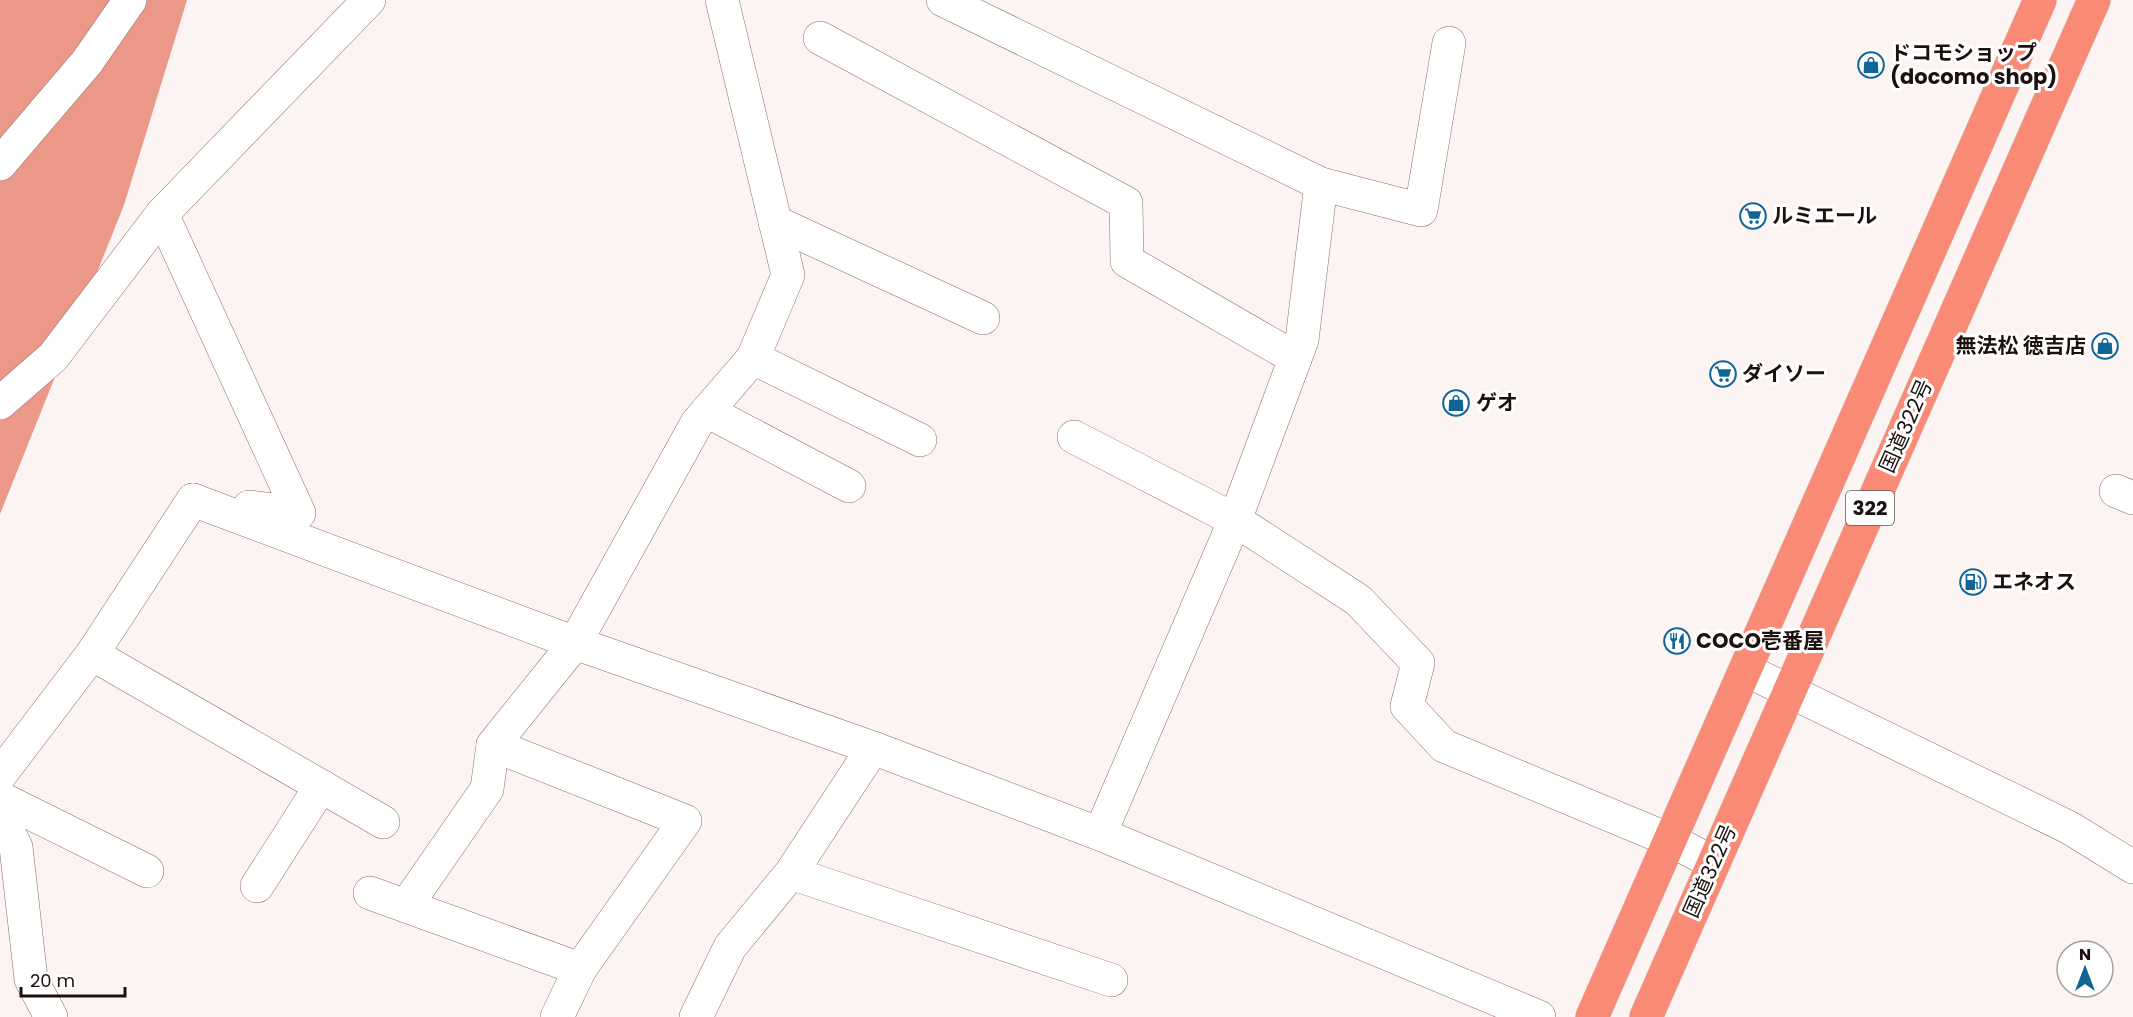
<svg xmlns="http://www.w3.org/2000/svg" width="2133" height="1017" font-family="Poppins,'Noto Sans JP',sans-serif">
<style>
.forest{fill:#eb9888}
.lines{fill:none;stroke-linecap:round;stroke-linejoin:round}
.minor-casing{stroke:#8d6d66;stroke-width:34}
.highway-casing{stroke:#d2cfcf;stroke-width:34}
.minor{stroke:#fff;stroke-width:33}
.highway{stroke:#f98b76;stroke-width:33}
.labels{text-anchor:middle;stroke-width:6;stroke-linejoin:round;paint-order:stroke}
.shield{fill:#fff;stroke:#615857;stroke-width:1.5}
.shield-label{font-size:20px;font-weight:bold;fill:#1d110f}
.poi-label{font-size:21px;font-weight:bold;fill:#1d110f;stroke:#fff;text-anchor:start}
.street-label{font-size:21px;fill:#1d110f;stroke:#fff}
</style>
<rect width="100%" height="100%" fill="#fcf4f3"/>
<path class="forest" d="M0 0H187L124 205 0 514Z"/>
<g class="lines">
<g class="minor-casing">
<g id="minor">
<path d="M943 0 1321 184"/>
<path d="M820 38 1126 203 1127 261 1295 358"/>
<path d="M0 164 87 62 130 0"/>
<path d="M162 214 299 513 249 507"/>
<path d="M775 222 983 318"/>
<path d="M753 358 920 440"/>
<path d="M0 403 53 357 162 214 369 0"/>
<path d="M707 411 849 486"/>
<path d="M1074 437 1235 520 1358 600 1418 663 1407 706 1444 746 1670 840 1714 863"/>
<path d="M2116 491 2133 498"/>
<path d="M193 500 575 643 873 748 1100 834 1539 1017"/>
<path d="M92 654 383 822"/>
<path d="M1746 670 2070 828 2133 867"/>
<path d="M0 775 92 654 193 500"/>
<path d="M0 798 147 871"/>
<path d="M0 816 16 847 31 979 51 1017"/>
<path d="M1100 834 1235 520 1302 340 1321 184 1421 210 1449 43"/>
<path d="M791 873 1111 980"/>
<path d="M257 886 321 786"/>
<path d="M370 893 580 969 685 821 493 745 575 643 697 423 753 358 788 275 722 0"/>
<path d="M406 906 487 789 493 745"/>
<path d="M557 1017 580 969"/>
<path d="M696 1017 730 947 791 873 873 748"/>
</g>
</g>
<g class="highway-casing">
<g id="highway">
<path d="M1592 1017 2040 0"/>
<path d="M1646 1017 2094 0"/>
</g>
</g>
<use href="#minor" class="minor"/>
<use href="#highway" class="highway"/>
</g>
<defs>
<g id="shop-ring" transform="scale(1.35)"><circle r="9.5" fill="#fff" stroke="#116596" stroke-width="1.5"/><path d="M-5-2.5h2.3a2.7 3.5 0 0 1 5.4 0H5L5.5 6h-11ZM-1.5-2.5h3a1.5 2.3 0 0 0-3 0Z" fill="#116596"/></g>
<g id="supermarket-ring" transform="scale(1.35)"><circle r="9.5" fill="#fff" stroke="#116596" stroke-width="1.5"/><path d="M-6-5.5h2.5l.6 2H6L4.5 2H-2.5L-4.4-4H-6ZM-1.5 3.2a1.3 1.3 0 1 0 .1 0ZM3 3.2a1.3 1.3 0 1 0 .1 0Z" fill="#116596"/></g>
<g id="fuel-ring" transform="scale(1.35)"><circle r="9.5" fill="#fff" stroke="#116596" stroke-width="1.5"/><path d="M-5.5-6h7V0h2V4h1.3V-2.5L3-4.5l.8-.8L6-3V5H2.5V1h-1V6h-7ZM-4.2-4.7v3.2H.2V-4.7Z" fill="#116596"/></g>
<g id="restaurant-ring" transform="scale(1.35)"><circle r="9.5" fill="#fff" stroke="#116596" stroke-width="1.5"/><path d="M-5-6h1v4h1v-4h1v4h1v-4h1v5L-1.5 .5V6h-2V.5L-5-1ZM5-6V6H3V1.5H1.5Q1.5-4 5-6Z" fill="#116596"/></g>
</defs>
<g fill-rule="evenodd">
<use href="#shop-ring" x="1871" y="65"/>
<use href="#supermarket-ring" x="1753" y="216"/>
<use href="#shop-ring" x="2105" y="346"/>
<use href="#supermarket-ring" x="1723" y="374"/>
<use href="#shop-ring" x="1456" y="403"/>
<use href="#fuel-ring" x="1973" y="582"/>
<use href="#restaurant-ring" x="1677" y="641"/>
</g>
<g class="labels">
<rect class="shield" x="1846" y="491" width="48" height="34" rx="4.5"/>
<g class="shield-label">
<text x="1870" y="515">322</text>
</g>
<g class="poi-label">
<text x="1890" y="60">ドコモショップ<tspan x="1890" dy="24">(docomo shop)</tspan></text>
<text x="1772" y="223">ルミエール</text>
<text x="2086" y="353" text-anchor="end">無法松 徳吉店</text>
<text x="1742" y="381">ダイソー</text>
<text x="1476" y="410">ゲオ</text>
<text x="1992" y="589">エネオス</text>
<text x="1696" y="648">COCO壱番屋</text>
</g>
<g class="street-label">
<text transform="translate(1906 426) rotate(-66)" y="7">国道322号</text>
<text transform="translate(1710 871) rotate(-66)" y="7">国道322号</text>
</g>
</g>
<g transform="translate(2085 969)"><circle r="28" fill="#ffffff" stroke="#a5a09f" stroke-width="1.5"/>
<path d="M0-4.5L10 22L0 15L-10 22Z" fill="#116596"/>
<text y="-9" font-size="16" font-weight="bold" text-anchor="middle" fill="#1d110f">N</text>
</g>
<path d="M21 987v9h104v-9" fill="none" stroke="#1d110f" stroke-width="3"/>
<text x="30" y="987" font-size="18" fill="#1d110f" stroke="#ffffff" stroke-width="4.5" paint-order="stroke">20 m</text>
</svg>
